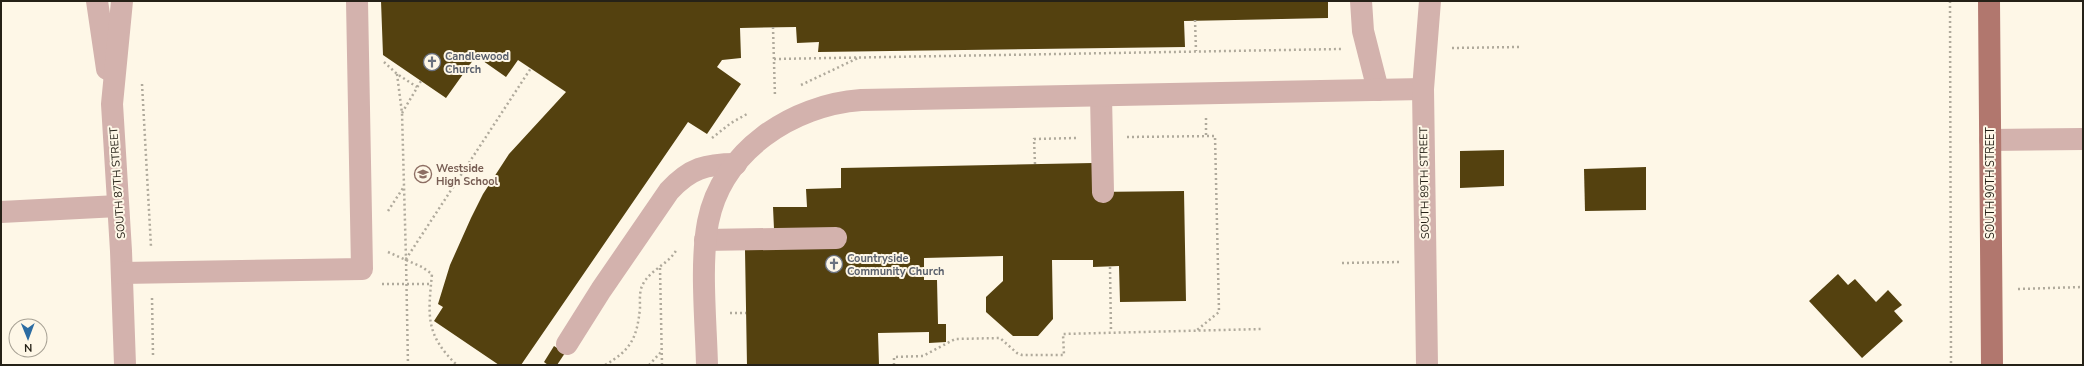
<svg xmlns="http://www.w3.org/2000/svg" width="2084" height="366" font-family="'Nunito Sans',sans-serif">
<style>
.building{fill:#54410f}
.lines{fill:none;stroke-linecap:round;stroke-linejoin:round}
.path{stroke:#b0aa9c;stroke-width:2.5;stroke-dasharray:2 3;stroke-linecap:butt}
.minor{stroke:#d3b2ad;stroke-width:22}
.major{stroke:#b1776e;stroke-width:22}
.labels{text-anchor:middle;stroke-width:4;stroke-linejoin:round;paint-order:stroke}
.worship-label{font-size:11px;font-weight:bold;fill:#5b616d;stroke:#fef7e7;text-anchor:start}
.education-label{font-size:11px;font-weight:bold;fill:#785e54;stroke:#fef7e7;text-anchor:start}
.street-label{font-size:11px;fill:#252117;stroke:#fef7e7}
</style>
<rect width="100%" height="100%" fill="#fef7e7"/>
<g class="building">
<path d="M381 1H1328V18L1184 21 1185 47 818 52 819 42 797 43 796 27 740 28 741 58 722 60 717 67 741 84 707 134 688 122 521 365H499L434 321 443 307 438 304 450 265 471 218 483 194 509 154 566 92 518 60 506 77 476 56 446 98 383 55Z"/>
<path d="M1504 150V186L1460 188V151Z"/>
<path d="M1093 163V192L1184 191 1186 301 1120 302 1119 266 1093 267V260H1052L1053 319 1038 336H1013L986 312V297L1003 281V256L924 258V280H937L938 324H946V342L929 343V332L878 333 879 365H747L745 250 774 229 773 207H807L806 189 841 188V168Z"/>
<path d="M1646 167V210L1585 211 1584 169Z"/>
<path d="M1838 274 1848 285 1855 279 1876 302 1888 290 1902 305 1894 311 1903 321 1862 358 1809 301Z"/>
<path d="M554 346 565 353 557 365H548L544 362Z"/>
</g>
<g class="lines">
<g class="path">
<path d="M1950 1 1951 365"/>
<path d="M1195 20 1196 51"/>
<path d="M773 27 775 97"/>
<path d="M1452 48 1519 47"/>
<path d="M774 59 1341 49"/>
<path d="M384 62 397 74 417 87"/>
<path d="M397 74 402 113 406 259 531 68"/>
<path d="M142 84 151 247"/>
<path d="M801 85 858 58"/>
<path d="M402 113 421 81"/>
<path d="M1206 118V136"/>
<path d="M1127 137 1215 136 1219 312 1197 330"/>
<path d="M712 138 731 123 747 114"/>
<path d="M1035 164 1034 139 1076 138"/>
<path d="M388 211 403 188"/>
<path d="M388 252 422 267 432 274C428 315 425 335 457 365"/>
<path d="M406 259 408 365"/>
<path d="M1342 263 1400 262"/>
<path d="M1110 267 1111 332"/>
<path d="M660 268 662 365"/>
<path d="M382 284H431"/>
<path d="M2018 289 2083 287"/>
<path d="M152 298 153 355"/>
<path d="M730 313H746"/>
<path d="M605 365C631 350 637 338 640 308 640 300 639 291 643 284 651 269 669 264 677 249"/>
<path d="M649 365 661 352"/>
<path d="M894 365V357L923 356 955 339 1000 338 1017 353 1022 355H1064L1063 334 1263 329"/>
</g>
<g class="minor">
<path d="M97 1 107 69"/>
<path d="M122 1 112 104 121 251 125 365"/>
<path d="M1361 1 1363 31 1378 90"/>
<path d="M1101 96 1103 192"/>
<path d="M1990 140 2083 139"/>
<path d="M1 212 118 206"/>
<path d="M705 240 836 238"/>
<path d="M122 273 362 269 357 1"/>
<path d="M567 344 601 290 669 191C690 168 706 164 736 164"/>
<path d="M707 365C706 322 700 264 708 222 722 151 792 105 861 100L1423 89"/>
<path d="M1427 365 1423 89 1430 1"/>
</g>
<path class="major" d="M1989 1 1992 365"/>
</g>
<defs>
<g id="church-ring" transform="scale(0.9)"><circle r="9.5" fill="#fef7e7" stroke="#6b7280" stroke-width="1.5"/><path d="M-1.2-6h2.4v3.5h3.3v2.4h-3.3V6h-2.4V-.1h-3.3v-2.4h3.3Z" fill="#6b7280"/></g>
<g id="school-ring" transform="scale(0.9)"><circle r="9.5" fill="#fef7e7" stroke="#8d6e63" stroke-width="1.5"/><path d="M0-5L7-2L0 1L-7-2ZM-4 1L0 2.5L4 1V4Q0 6-4 4Z" fill="#8d6e63"/></g>
</defs>
<g fill-rule="evenodd">
<use href="#church-ring" x="432" y="62"/>
<use href="#school-ring" x="423" y="174"/>
<use href="#church-ring" x="834" y="264"/>
</g>
<g class="labels">
<g class="worship-label">
<text x="445" y="60">Candlewood<tspan x="445" dy="13">Church</tspan></text>
<text x="847" y="262">Countryside<tspan x="847" dy="13">Community Church</tspan></text>
</g>
<g class="education-label">
<text x="436" y="172">Westside<tspan x="436" dy="13">High School</tspan></text>
</g>
<g class="street-label">
<text transform="translate(117 183) rotate(-94)" y="4">SOUTH 87TH STREET</text>
<text transform="translate(1424 183) rotate(-91)" y="4">SOUTH 89TH STREET</text>
<text transform="translate(1990 183) rotate(-90)" y="4">SOUTH 90TH STREET</text>
</g>
</g>
<rect width="2084" height="366" fill="none" stroke="#252117" stroke-width="4"/>
<g transform="translate(28 338) rotate(179)"><circle r="19" fill="#fef7e7" stroke="#a7a194"/>
<path d="M0-3L7 15L0 10L-7 15Z" fill="#2c6ca2"/>
<text y="-6" font-size="11" font-weight="bold" text-anchor="middle" fill="#252117">N</text>
</g>
</svg>
